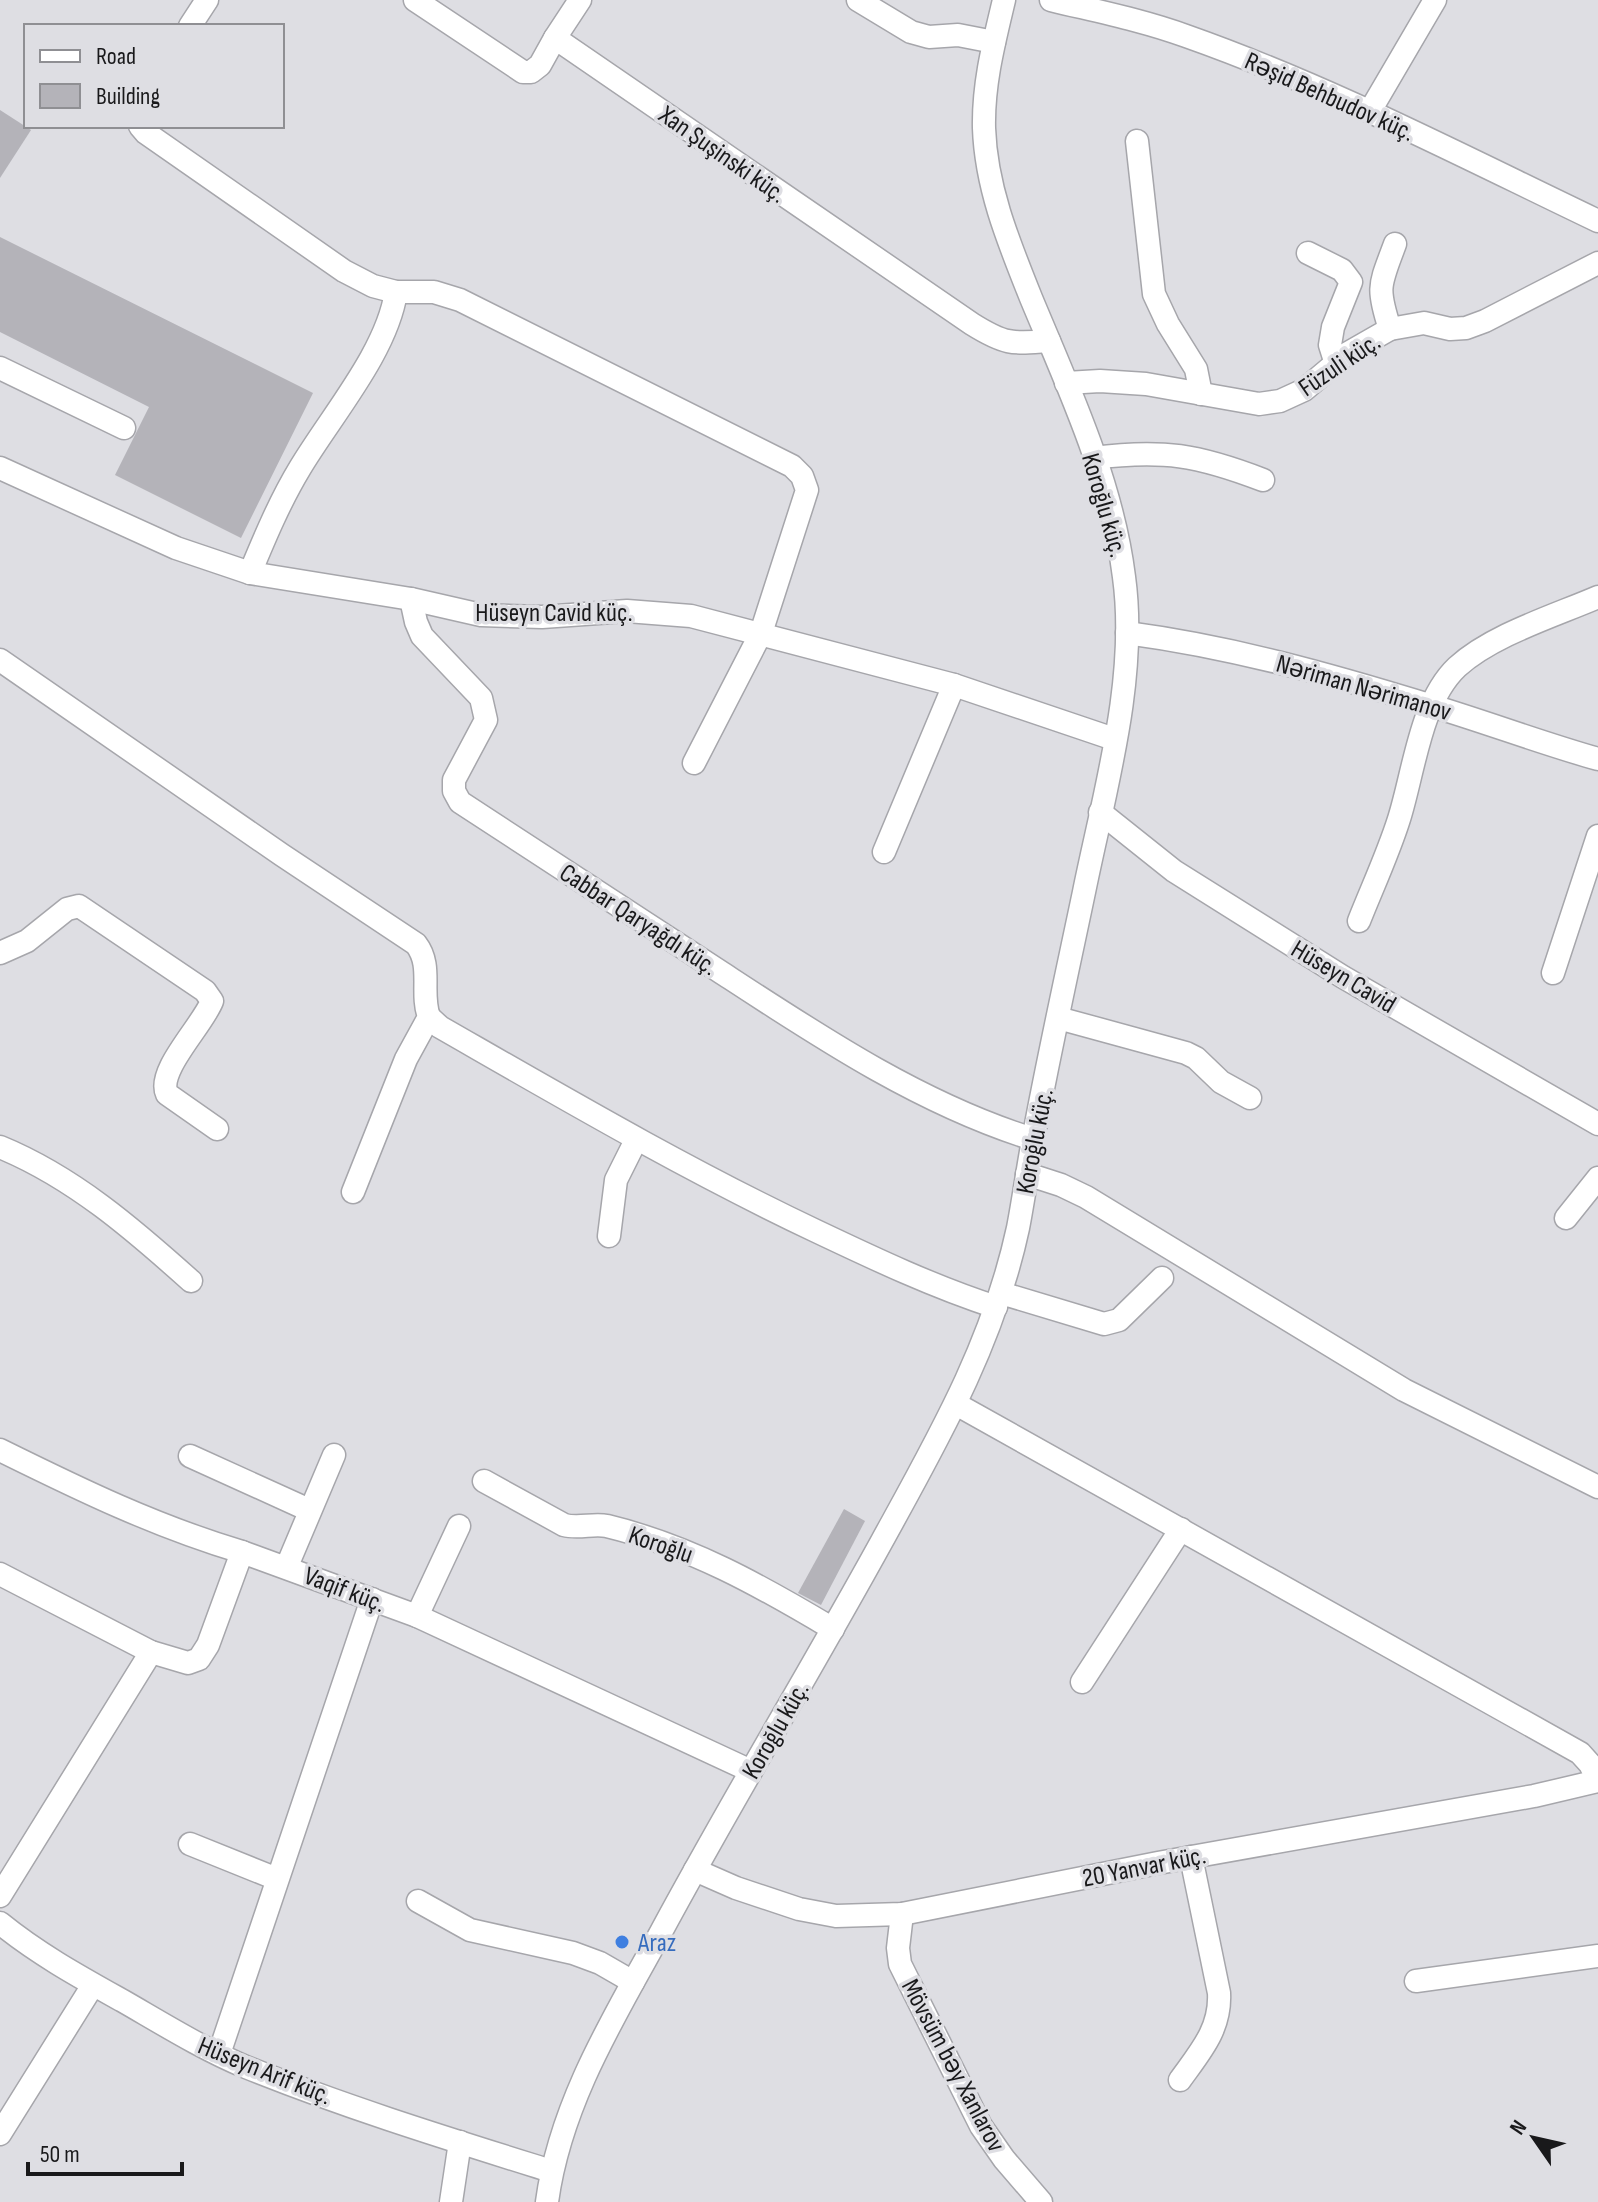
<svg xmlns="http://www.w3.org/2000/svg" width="1598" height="2202" font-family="'Sofia Sans Condensed',sans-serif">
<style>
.building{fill:#b4b3b9}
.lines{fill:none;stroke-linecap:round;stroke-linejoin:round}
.minor-casing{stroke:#a6a6ab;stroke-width:25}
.minor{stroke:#fff;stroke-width:22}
.shop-dot{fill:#3f7fe0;stroke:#dedee3;stroke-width:3}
.labels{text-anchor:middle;stroke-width:7;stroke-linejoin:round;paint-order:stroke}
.street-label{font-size:26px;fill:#19191b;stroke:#dedee3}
.shop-label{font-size:26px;fill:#366cbe;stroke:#dedee3;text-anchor:start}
</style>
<rect width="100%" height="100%" fill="#dedee3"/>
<g class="building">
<path d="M0 110 31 130 0 178Z"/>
<path d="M0 237 313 393 241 538 115 475 149 407 0 332Z"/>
<path d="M844 1509 865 1521 821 1605 798 1593Z"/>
</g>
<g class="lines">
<g class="minor-casing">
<g id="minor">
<path d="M415 0 523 72H531L540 65 555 38 972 324C1004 344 1011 344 1049 341"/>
<path d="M858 0 911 32 929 37 958 35 994 42"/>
<path d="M1051 0C1096 11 1142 20 1186 36 1328 86 1462 156 1598 221"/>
<path d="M190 26 207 0"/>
<path d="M555 38 580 0"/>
<path d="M1370 111 1435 0"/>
<path d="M140 126 146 133 344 271 373 286 396 292H434L460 300 792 466 802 476 807 490 761 633 694 763"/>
<path d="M1137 141 1154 294 1168 324 1196 369 1201 394"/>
<path d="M1308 253 1342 270 1351 282 1333 327 1330 345 1336 364"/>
<path d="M1390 329C1376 286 1380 285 1395 244"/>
<path d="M0 368 124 428"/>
<path d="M1066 383 1100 381 1146 384 1259 404 1280 401 1304 390 1348 353 1390 329 1424 323 1450 329 1466 328 1485 321 1598 263"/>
<path d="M1093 458C1163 449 1198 455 1263 480"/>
<path d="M0 468 176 548 250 573 411 599 481 615 542 617 627 611 691 616 954 685 1114 739"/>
<path d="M250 573C265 537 280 501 300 468 331 416 387 352 396 292"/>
<path d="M411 599 416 622 422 636 481 698 486 720 454 780V791L460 802C546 858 632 915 719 971 817 1035 920 1104 1033 1139"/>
<path d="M1127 633C1232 647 1328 674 1429 705 1486 722 1541 743 1598 759"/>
<path d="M0 660 282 855 416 944C433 966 420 992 429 1017L406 1059 353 1192"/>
<path d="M1100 812 1174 871 1343 977 1598 1124"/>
<path d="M884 852 954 685"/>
<path d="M1359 921C1372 888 1388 854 1399 819 1414 772 1420 702 1457 667 1492 635 1554 616 1598 597"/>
<path d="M0 953 27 941 67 909 79 906 205 991 212 1001C203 1025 156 1071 167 1094L217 1129"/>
<path d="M1553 973 1598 836"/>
<path d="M429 1017 440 1027C564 1098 687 1170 816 1231 875 1259 934 1287 996 1307"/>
<path d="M1058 1018 1186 1053 1196 1058 1221 1082 1250 1098"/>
<path d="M0 1147C73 1177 133 1229 191 1281"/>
<path d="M1027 1174 1061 1185 1086 1197 1404 1390 1598 1487"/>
<path d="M1566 1218 1598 1178"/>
<path d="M609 1236 616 1180 636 1140"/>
<path d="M1001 1293 1104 1324 1119 1320 1162 1278"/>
<path d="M956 1404 1580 1753 1590 1764 1598 1781"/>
<path d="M0 1450C81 1490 155 1526 242 1552"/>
<path d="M190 1456 309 1510"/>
<path d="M484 1481 564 1525C579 1529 593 1523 607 1526 690 1546 761 1586 833 1629"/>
<path d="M287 1566 334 1455"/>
<path d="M0 1574 151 1652 188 1663 199 1659 208 1645 242 1552 417 1616 751 1771"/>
<path d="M417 1616 459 1526"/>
<path d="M1082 1682 1181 1529"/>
<path d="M190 1844 277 1879"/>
<path d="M695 1870 736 1888 799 1909 836 1916 902 1914 1158 1863 1534 1796 1598 1781"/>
<path d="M0 1896 151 1652"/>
<path d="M418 1901 470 1930 573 1953 600 1963 633 1982"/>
<path d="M902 1914 898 1948 900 1964 981 2126 1004 2159 1041 2202"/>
<path d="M0 1923C38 1954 80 1977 123 2001 163 2024 203 2049 246 2067 345 2107 449 2139 551 2171"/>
<path d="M1416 1981 1598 1956"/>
<path d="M219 2054 372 1599"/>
<path d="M1180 2080C1200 2052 1221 2029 1219 1993L1191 1857"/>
<path d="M0 2134 93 1985"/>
<path d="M451 2202 460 2142"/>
<path d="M547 2202C560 2104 614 2017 661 1932 732 1800 810 1672 882 1541 938 1439 993 1344 1018 1228 1024 1197 1028 1166 1034 1135 1049 1054 1067 973 1084 892 1104 793 1138 679 1124 577 1112 480 1068 387 1031 298 1009 243 986 188 984 128 983 84 994 42 1004 0"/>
</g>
</g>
<use href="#minor" class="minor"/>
</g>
<circle class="shop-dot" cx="622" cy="1942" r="8"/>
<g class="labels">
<g class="street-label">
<text transform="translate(1330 96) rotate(24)" y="9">Rəşid Behbudov küç.</text>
<text transform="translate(723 154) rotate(35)" y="9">Xan Şuşinski küç.</text>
<text transform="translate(1339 364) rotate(-34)" y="9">Füzuli küç.</text>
<text transform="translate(1105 505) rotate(74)" y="9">Koroğlu küç.</text>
<text x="554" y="621">Hüseyn Cavid küç.</text>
<text transform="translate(1364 687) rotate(16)" y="9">Nəriman Nərimanov</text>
<text transform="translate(639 919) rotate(33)" y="9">Cabbar Qaryağdı küç.</text>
<text transform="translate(1344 976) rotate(31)" y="9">Hüseyn Cavid</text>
<text transform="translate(1034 1141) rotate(-79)" y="9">Koroğlu küç.</text>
<text transform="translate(661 1544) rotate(19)" y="9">Koroğlu</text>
<text transform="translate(345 1589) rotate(21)" y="9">Vaqif küç.</text>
<text transform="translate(775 1730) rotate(-60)" y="9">Koroğlu küç.</text>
<text transform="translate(1144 1866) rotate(-11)" y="9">20 Yanvar küç.</text>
<text transform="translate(954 2065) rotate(62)" y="9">Mövsüm bəy Xanlarov</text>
<text transform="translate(265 2070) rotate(22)" y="9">Hüseyn Arif küç.</text>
</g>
<g class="shop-label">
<text x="638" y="1951">Araz</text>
</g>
</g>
<rect x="24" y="24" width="260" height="104" fill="#dedee3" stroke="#8f8f93" stroke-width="2"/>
<rect x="40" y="50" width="40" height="12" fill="#ffffff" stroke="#8f8f93" stroke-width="2"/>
<text x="96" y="64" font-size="24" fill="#19191b">Road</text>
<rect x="40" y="84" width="40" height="24" fill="#b4b3b9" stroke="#8f8f93" stroke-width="2"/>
<text x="96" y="104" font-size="24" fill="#19191b">Building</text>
<g transform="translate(1534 2138) rotate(304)" stroke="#dedee3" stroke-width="6" paint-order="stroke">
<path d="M0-6L14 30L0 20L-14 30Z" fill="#19191b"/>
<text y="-12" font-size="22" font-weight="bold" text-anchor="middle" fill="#19191b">N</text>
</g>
<path d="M28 2162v12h154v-12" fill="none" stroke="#19191b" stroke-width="4"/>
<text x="40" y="2162" font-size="24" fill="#19191b" stroke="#dedee3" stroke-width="6" paint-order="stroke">50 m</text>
</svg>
